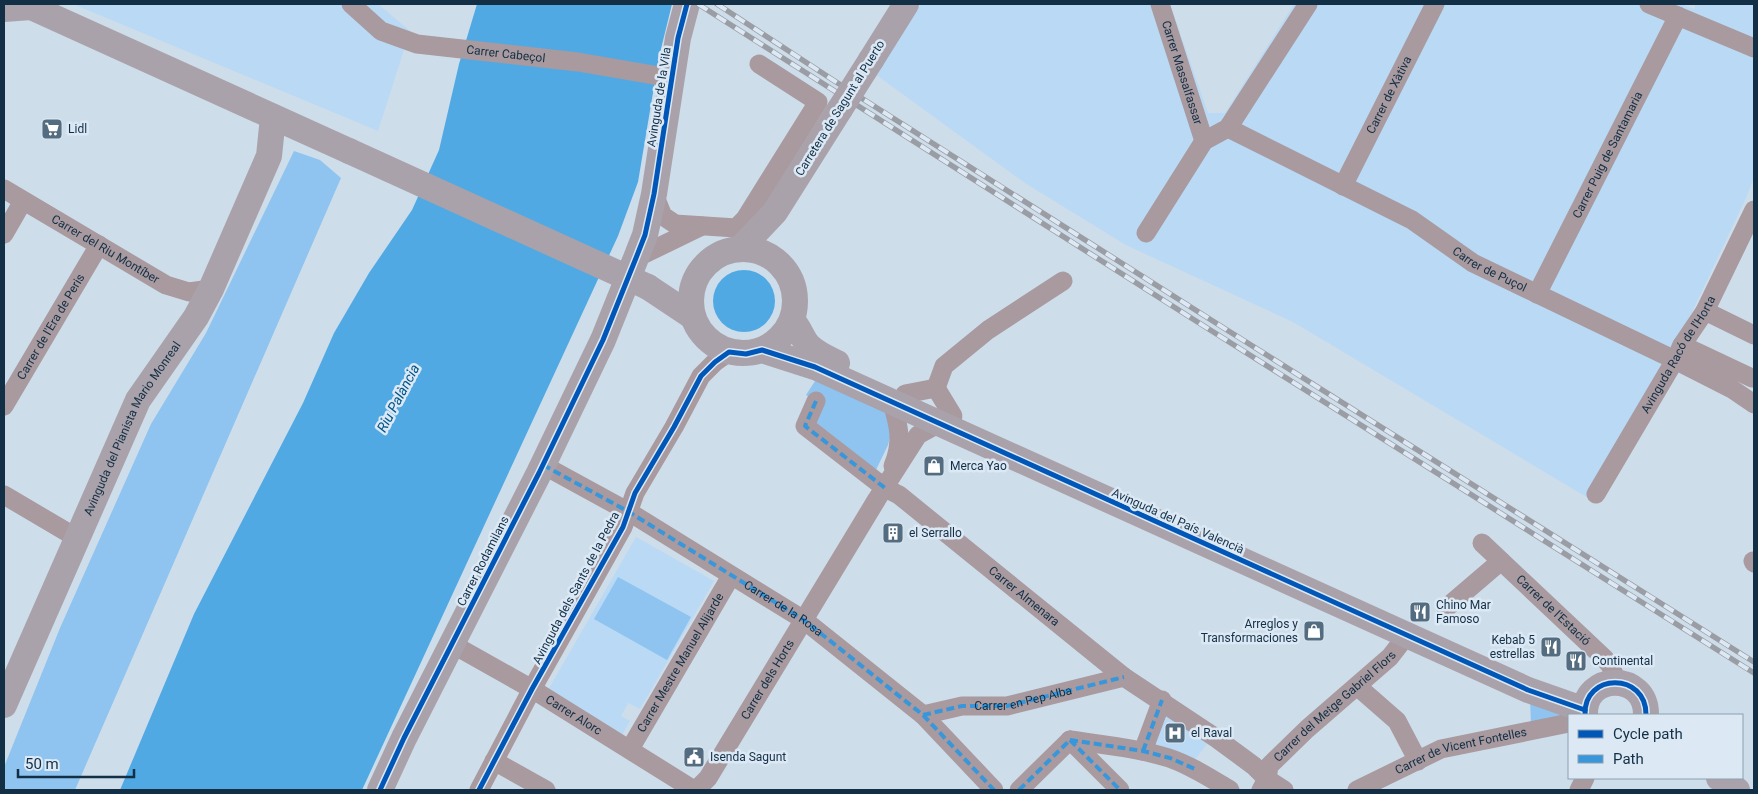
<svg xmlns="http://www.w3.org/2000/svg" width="1758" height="794" font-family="Roboto,sans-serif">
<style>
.built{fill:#bad9f4}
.green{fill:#8ec4ef}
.water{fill:#51a9e4}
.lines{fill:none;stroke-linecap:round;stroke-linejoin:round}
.street{stroke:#a89a9f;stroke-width:19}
.secondary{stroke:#aaa2aa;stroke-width:26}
.rail-casing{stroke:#9b9da5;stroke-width:5.5}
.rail{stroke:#dce9f5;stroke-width:4;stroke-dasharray:11;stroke-linecap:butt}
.secondary-bridge{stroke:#aaa2aa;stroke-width:26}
.quiet{stroke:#3897db;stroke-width:4;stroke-dasharray:8 4;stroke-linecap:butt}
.cycleway-casing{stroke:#dce9f5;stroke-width:8}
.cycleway{stroke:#0057b8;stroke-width:5}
.labels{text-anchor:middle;stroke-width:5;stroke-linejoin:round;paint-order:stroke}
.street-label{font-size:12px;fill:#122f46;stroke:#dce9f5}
.poi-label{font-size:12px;fill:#122f46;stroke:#dce9f5;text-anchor:start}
.water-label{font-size:14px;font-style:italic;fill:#058;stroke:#dce9f5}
</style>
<rect width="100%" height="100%" fill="#ceddea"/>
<g class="built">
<path d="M73 4H378L410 31 378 131Z"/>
<path d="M921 4H1170L1208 113H1225L1294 4H1680L1694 9 1696 4H1754V177L1746 198 1692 312 1665 362 1595 502 1293 322 1126 245 1025 183 875 74Z"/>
<path d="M636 537 714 581 640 709 628 703 621 716 630 721 622 735 547 692Z"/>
<path d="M1167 715 1207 744 1193 762 1153 745 1161 722Z"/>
</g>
<g class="green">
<path d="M294 151 320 160 341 178 75 790H4V767L60 628 151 424 206 333Z"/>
<path d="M817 378 883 406 894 422 888 445 875 472 812 426 816 401 806 395Z"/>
<path d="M618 577 691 617 667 660 594 619Z"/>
<path d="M1530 699 1566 716 1531 724Z"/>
</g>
<g class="water">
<path d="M477 4H672L659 57 638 182 618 236 362 790H120L194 614 303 403 334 333 369 273 412 210 439 150 459 64Z"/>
<circle cx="744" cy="301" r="31"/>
</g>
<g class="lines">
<g class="street">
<path id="s1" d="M351 4 381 31 417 44 578 62 671 78"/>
<path id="s2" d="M1160 4 1204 141"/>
<path d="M1649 4 1754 48"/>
<path id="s3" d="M1228 128 1412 220 1473 263 1675 360 1732 389 1754 404"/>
<path id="s4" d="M1343 186 1435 4"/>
<path id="s5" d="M4 189 166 285 189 292 211 289"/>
<path d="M654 194 663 216 675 224 736 228 745 219 818 102 759 64"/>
<path d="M1146 233 1204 141 1228 128 1308 4"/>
<path d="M4 234 23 201"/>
<path d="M636 258 702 226"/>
<path id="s6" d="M1537 294 1678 16"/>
<path d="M1705 311 1754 335"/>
<path d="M1682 345 1752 378"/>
<path d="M936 388 944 366 988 330 1063 281"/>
<path d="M936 388 953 416"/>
<path d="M905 394 936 388"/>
<path id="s7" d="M816 401 805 426 885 488 899 495 1124 677 1216 738 1254 766 1267 779"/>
<path d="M892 403C899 426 903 442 893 466"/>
<path id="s8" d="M4 406 99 245"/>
<path d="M543 465 629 512 804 620 923 715 994 790"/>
<path id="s9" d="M1596 494 1675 360 1682 345 1705 311 1754 210"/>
<path d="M4 495 77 538"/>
<path id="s10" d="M1482 543 1604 658 1610 665 1617 681"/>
<path d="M1753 561 1754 563"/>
<path d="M1446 608 1501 561"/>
<path id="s11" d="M452 644 532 689 694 790"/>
<path d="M1357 686 1397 721 1418 761"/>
<path d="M923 715 962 706H1007L1124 677"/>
<path d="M1070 740C1103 745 1137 748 1169 758 1190 765 1210 778 1230 790"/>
<path d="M1070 740 1120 790"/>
<path id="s12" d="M630 749 731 576"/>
<path d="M1143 751 1162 700"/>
<path d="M494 761 546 790"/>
<path id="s13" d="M1267 779 1269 766 1307 729 1390 657 1407 635"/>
<path d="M479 790 532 689 623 527 635 493 674 427 701 376 715 362 729 352"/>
<path id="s14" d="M696 790 708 778 877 499 918 435 938 424"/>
<path d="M1019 790 1070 740"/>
<path d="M1261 790 1267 779 1284 790"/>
<path id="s15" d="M1357 790 1441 749 1569 723"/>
<path d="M1579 790 1585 778"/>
</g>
<g class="secondary">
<path d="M28 4 31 7 349 151"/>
<path d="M4 9 31 7"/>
<path d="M871 60 906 4"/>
<circle cx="743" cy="301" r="52"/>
<path d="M740 249 775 212 840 109"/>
<path d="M648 287 693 317"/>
<path d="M792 320C800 329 803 340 809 346 817 354 827 358 837 363"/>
<path d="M762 350 815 367 1528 690 1585 710"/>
<path id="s16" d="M4 705 138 400 196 317 211 289 269 156 273 117"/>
<path d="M1585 715C1583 672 1647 672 1646 715"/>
<path d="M1719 778 1737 790"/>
<path d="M380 790 404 738 539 473 603 340 636 258 645 235 654 194 678 38 687 4"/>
</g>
<g class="rail-casing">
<g id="rail">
<path d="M698 4 1196 321 1754 673"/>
<path d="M717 4 833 80 1227 330 1754 662"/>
</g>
</g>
<use href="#rail" class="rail"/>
<g class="secondary-bridge">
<path d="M840 109 871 60"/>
<path d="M349 151 648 287"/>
</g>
<g class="quiet">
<path d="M816 401 805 426 885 488"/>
<path id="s17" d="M543 465 629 512 804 620 923 715 994 790"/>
<path id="s18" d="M923 715 962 706H1007L1124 677"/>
<path d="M1070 740 1143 751 1170 758 1195 769"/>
<path d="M1070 740 1120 790"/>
<path d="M1143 751 1162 700"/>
<path d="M1019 790 1070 740"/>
</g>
<g class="cycleway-casing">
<g id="cycleway">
<path d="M1585 715C1583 672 1647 672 1646 715"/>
<path d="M380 790 404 738 539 473 603 340 636 258 645 235 654 194 678 38 687 4"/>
<path d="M479 790 532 689 623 527 635 493 674 427 701 376 715 362 729 352 746 354 762 350 815 367 1528 690 1585 710"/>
</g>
</g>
<use href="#cycleway" class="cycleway"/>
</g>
<defs>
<g id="supermarket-square" transform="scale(1.125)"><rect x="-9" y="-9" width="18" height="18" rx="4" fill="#546c7f" stroke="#dce9f5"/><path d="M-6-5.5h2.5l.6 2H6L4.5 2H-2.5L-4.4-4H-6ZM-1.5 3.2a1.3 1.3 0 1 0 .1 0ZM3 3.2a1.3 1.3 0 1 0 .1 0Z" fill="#fff"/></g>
<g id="shop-square" transform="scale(1.125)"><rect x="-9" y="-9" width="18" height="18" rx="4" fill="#546c7f" stroke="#dce9f5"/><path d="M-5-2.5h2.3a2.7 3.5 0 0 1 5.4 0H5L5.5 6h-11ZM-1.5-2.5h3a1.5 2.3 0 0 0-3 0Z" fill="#fff"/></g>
<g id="building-square" transform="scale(1.125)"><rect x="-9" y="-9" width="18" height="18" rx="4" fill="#546c7f" stroke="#dce9f5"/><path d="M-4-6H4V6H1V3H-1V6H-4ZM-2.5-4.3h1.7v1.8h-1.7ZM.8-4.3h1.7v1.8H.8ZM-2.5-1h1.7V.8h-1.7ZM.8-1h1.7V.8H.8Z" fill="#fff"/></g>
<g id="restaurant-square" transform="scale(1.125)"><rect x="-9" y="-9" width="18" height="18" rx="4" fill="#546c7f" stroke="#dce9f5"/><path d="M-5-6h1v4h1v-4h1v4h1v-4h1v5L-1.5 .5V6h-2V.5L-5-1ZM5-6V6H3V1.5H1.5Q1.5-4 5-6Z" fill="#fff"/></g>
<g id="hospital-square" transform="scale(1.125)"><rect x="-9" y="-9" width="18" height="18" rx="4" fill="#546c7f" stroke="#dce9f5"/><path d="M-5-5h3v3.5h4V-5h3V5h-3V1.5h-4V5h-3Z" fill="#fff"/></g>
<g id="civic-square" transform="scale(1.125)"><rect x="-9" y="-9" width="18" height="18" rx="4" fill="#546c7f" stroke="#dce9f5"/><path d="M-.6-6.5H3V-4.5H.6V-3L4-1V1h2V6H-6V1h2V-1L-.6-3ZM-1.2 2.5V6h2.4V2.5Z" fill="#fff"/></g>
</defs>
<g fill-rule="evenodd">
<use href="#supermarket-square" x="52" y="129"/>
<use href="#shop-square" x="934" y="466"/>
<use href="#building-square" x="893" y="533"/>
<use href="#restaurant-square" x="1420" y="612"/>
<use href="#shop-square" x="1314" y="631"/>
<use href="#restaurant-square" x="1551" y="647"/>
<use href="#restaurant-square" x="1576" y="661"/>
<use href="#hospital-square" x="1175" y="733"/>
<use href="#civic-square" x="694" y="757"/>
</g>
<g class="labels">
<g class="street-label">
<text dy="4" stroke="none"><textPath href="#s1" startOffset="168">Carrer Cabeçol</textPath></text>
<text dy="4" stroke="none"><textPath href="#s2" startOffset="72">Carrer Massalfassar</textPath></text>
<text dy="4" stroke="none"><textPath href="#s4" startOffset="102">Carrer de Xàtiva</textPath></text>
<text transform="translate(659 97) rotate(-81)" y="4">Avinguda de la Vila</text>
<text transform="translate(840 108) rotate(-58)" y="4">Carretera de Sagunt al Puerto</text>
<text dy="4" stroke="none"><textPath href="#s6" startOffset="156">Carrer Puig de Santamaria</textPath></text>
<text dy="4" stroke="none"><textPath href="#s5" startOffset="118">Carrer del Riu Montíber</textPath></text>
<text dy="4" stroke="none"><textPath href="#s3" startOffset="298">Carrer de Puçol</textPath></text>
<text dy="4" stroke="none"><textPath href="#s8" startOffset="92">Carrer de l'Era de Peris</textPath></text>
<text dy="4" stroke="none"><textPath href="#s9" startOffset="162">Avinguda Racó de l'Horta</textPath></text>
<text dy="4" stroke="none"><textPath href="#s16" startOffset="305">Avinguda del Pianista Mario Monreal</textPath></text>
<text transform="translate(1178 521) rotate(24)" y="4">Avinguda del País Valencià</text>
<text transform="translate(483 561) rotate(-63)" y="4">Carrer Rodamilans</text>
<text transform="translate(576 588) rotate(-62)" y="4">Avinguda dels Sants de la Pedra</text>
<text dy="4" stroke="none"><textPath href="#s7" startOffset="305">Carrer Almenara</textPath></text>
<text dy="4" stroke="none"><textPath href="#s17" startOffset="280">Carrer de la Rosa</textPath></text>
<text dy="4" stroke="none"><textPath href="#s10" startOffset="98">Carrer de l'Estació</textPath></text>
<text dy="4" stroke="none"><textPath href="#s12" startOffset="100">Carrer Mestre Manuel Alijarde</textPath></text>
<text dy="4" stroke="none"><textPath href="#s14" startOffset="132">Carrer dels Horts</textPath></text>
<text dy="4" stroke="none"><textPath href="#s18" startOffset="102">Carrer en Pep Alba</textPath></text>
<text dy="4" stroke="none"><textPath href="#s13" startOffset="102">Carrer del Metge Gabriel Flors</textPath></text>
<text dy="4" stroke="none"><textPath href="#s11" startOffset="141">Carrer Alorc</textPath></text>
<text dy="4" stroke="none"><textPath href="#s15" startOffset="112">Carrer de Vicent Fontelles</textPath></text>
</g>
<g class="poi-label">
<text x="68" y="133">Lidl</text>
<text x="950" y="470">Merca Yao</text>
<text x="909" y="537">el Serrallo</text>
<text x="1436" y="609">Chino Mar<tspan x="1436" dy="14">Famoso</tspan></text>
<text x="1298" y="628" text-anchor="end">Arreglos y<tspan x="1298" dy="14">Transformaciones</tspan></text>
<text x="1535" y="644" text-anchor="end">Kebab 5<tspan x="1535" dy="14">estrellas</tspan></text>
<text x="1592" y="665">Continental</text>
<text x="1191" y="737">el Raval</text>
<text x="710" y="761">Isenda Sagunt</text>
</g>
<g class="water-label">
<text transform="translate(398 398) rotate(-62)" y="5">Riu Palància</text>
</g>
</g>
<rect width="1758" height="794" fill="none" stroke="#122f46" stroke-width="10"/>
<rect x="1568" y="714" width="175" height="65" fill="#dce9f5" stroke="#8b9faf"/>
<rect x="1578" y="730" width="25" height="8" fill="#0057b8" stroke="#8b9faf"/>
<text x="1613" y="739" font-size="15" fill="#122f46">Cycle path</text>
<rect x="1578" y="755" width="25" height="8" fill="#3897db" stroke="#8b9faf"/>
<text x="1613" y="764" font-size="15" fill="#122f46">Path</text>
<path d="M18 769v8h116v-8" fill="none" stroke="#122f46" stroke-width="2.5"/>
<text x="25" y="769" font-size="15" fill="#122f46" stroke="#dce9f5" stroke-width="4" paint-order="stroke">50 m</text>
</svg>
